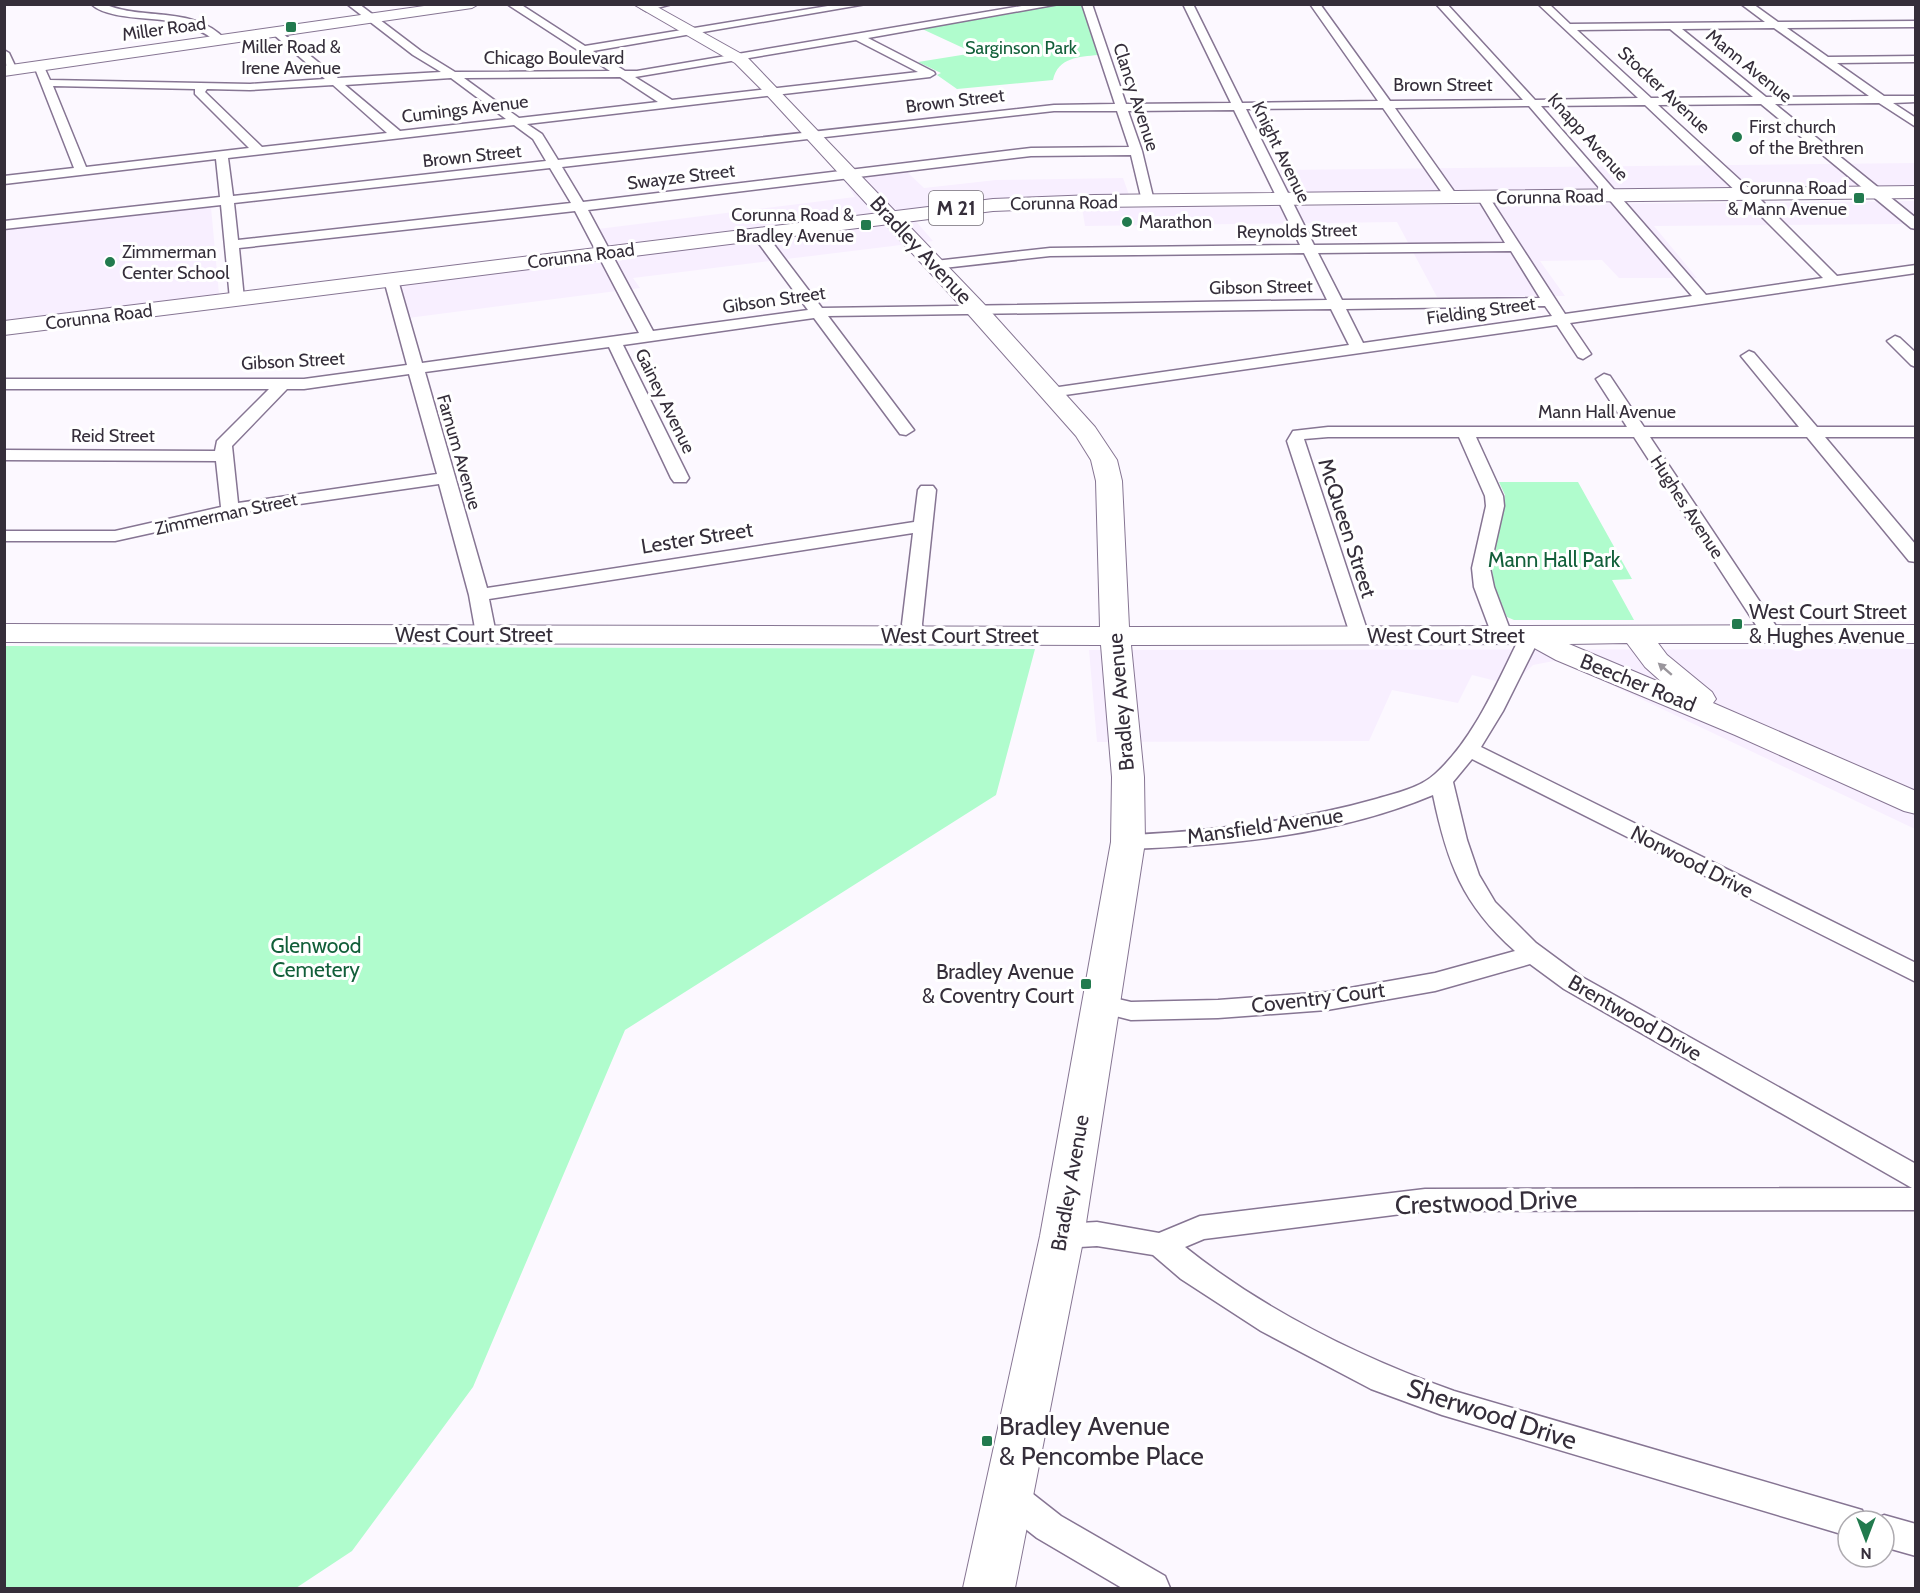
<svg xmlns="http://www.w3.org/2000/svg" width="1920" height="1593" font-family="Cabin,sans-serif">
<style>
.built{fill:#f8efff}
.green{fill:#b0fccd}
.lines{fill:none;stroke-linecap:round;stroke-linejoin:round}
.street-casing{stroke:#867593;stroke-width:3}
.secondary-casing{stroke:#867593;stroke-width:2}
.primary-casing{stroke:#867593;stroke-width:2}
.street{fill:#fff;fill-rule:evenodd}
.secondary{fill:#fff;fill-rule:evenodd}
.primary{fill:#fff;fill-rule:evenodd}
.oneway{fill:#9a969c}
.poi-dot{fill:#227a4e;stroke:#fff;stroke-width:2}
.labels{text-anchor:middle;stroke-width:6;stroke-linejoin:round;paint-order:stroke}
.far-street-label{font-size:18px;fill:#352e3a;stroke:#fff}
.far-poi-label{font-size:18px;fill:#352e3a;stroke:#fff;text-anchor:start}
.far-park-label{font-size:18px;fill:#125f3a;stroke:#fff}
.shield{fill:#fff;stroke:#726d75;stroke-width:1.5}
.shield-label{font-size:20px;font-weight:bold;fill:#352e3a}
.street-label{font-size:21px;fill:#352e3a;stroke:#fff}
.park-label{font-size:21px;fill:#125f3a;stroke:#fff}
.poi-label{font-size:21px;fill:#352e3a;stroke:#fff;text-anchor:start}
.near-street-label{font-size:26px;fill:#352e3a;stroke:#fff}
.near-poi-label{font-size:26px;fill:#352e3a;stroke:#fff;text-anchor:start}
</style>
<rect width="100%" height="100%" fill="#fcf8ff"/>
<g class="built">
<path d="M1915 163 1916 187 1290 194 1279 170Z"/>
<path d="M906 171 924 188 996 180 1123 178 1129 195 990 199 609 245 598 229 855 197 843 179Z"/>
<path d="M1915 201 1916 217H1899L1906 224 1654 226 1697 278H1619L1602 260 1540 261 1565 296 1437 297 1397 222 1085 226 1082 208Z"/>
<path d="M211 207 219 294 5 320V230Z"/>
<path d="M914 219 933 241 633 278 640 288 408 318 401 285Z"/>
<path d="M1915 649V829L1559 660 1533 665 1512 685 1472 675 1458 703 1392 690 1369 741 1097 742 1089 650Z"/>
</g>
<g class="green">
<path d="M1064 4 1082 5 1098 55C1079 57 1058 57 1053 80L957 89 937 75 941 73 918 62 974 53 920 28Z"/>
<path d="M1499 482H1578L1632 579 1612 580 1634 620H1514L1507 617 1493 584 1492 567 1505 495Z"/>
<path d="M5 646 1035 649 996 795 625 1030 473 1387 352 1551 296 1588H5Z"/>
</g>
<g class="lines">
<g class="street-casing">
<g id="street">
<path d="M91 4H104C143 21 194 5 226 40L217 42C204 32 191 25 175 22 152 17 108 20 91 4Z"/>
<path d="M347 4H359L421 51 455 72 610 71 507 4H520L585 46 840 4H866L593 51 625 71H637L1033 4H1059L868 38 934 72 935 74 930 77 527 124 542 134 558 160 1054 105 1115 104 1082 4H1092L1126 104 1231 103 1183 4H1193L1242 103 1378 101 1310 4H1320L1390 101 1523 100 1436 4H1447L1535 100 1638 98 1538 4H1549L1570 24 1765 22 1741 4H1753L1778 22 1916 21V27L1787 28 1828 57 1916 56V62L1837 63 1884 96H1916V102L1893 103 1916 118V127L1879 103 1775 104 1916 218V229L1911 228 1761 104 1658 105 1752 191 1837 276 1916 265V273L1570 323 1591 354 1583 359 1578 357 1557 325 1051 397 1045 395 1043 392 1045 389 1349 345 1331 309 828 316 914 430 906 435 900 434 814 318 623 345 689 478 686 482H674L671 478 609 347 425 372 487 588 914 522 918 490 921 486H933L936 490 922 624 924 636 921 640H907L902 624 913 533 489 599 496 634 493 638H479L476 634 469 595 439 484 251 511 115 541H4V531H115L221 507 216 461 4 460V450L215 451 217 441 269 389H4V379H304L407 365 384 280 391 276 398 280 422 363 639 333 575 211 239 248 244 299 237 303 230 299 221 205 4 229V221L220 197 216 159 4 184V176L74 168 36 71 37 69H45L50 80 250 84 325 79 273 34V30L277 29 338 78 441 72 413 55ZM1774 28 1869 96 1766 97 1682 29ZM1670 29 1753 97 1651 98 1577 30ZM856 40 918 72 672 100 635 77ZM620 77 658 102 519 118 464 78ZM451 78 506 119 400 131 345 85ZM333 85 387 133 262 147 205 92 207 89 250 90ZM53 86 195 89V94L249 148 86 167ZM1645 105 1742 197 1823 278 1706 295 1541 106ZM1529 106 1692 296 1565 314 1489 197 1483 193 1477 197 1505 243 1314 245 1246 109 1383 108 1447 200 1452 201 1458 197 1395 108ZM1234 110 1300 245 1050 248 935 261 928 265 935 269 1050 256 1304 253 1327 300 822 308 763 230 758 229 751 233 808 310 653 331 588 210 1031 156 1131 155 1142 201 1148 205 1154 201 1142 151 1128 111ZM1054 111H1117L1129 147 1031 148 583 202 562 167ZM514 125 533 139 546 161 233 196 228 158ZM550 168 571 203 238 240 234 203ZM1511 251 1540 298 1342 300 1318 253ZM1545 306 1552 316 1363 343 1346 309ZM409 374 437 474 238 503 232 446 287 389H304Z"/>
<path d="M649 4H672L646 11 641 8Z"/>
<path d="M4 50 9 53 17 70 16 72 12 73 7 70Z"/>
<path d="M1895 336 1900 338 1916 353V367L1911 365 1887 341Z"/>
<path d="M1749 351 1754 353 1817 427H1916V437H1825L1916 545V562L1909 561 1807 437H1650L1782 635 1779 639H1765L1634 437H1476L1503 496 1504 506 1490 568 1494 587 1512 635 1509 639H1495L1492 635 1474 587 1472 568 1486 506 1485 496 1459 437H1328L1304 439 1369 636 1366 640H1352L1287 441 1293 431 1328 427H1627L1596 379 1604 374 1610 376 1644 427H1799L1741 356Z"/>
<path d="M1531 629 1538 631 1541 635 1503 711 1481 747 1916 963V982L1472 759 1453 782 1467 840 1479 875 1495 902 1536 943 1582 977 1916 1164V1210L1425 1211 1204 1239 1185 1247C1264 1310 1359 1357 1454 1391L1862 1510 1867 1521H1848V1536L1442 1415 1371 1389 1261 1331 1181 1279 1153 1255 1097 1246 1062 1248 1052 1244 1047 1236 1052 1228 1062 1224 1097 1222 1159 1233 1200 1216 1425 1189 1912 1188 1564 989 1530 964 1435 991 1327 1010 1218 1018 1131 1020 1092 1010 1088 1004 1092 998 1101 995 1131 1002 1218 1000 1327 992 1435 973 1515 951C1462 904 1447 862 1433 795 1338 835 1230 845 1128 849L1120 847 1116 842 1120 837 1128 835C1212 831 1295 822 1376 799 1396 793 1420 788 1435 774 1475 738 1497 682 1521 635L1524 631Z"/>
<path d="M1007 1479 1019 1483 1061 1516 1165 1576 1170 1588H1122L1037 1538 995 1505 990 1494 995 1483Z"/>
<path d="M1884 1515 1916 1524V1556L1884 1547V1521H1871Z"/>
</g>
</g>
<g class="secondary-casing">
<g id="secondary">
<path d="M438 4H479L472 8 4 76V66Z"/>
<path d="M633 4H652L747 57 984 304 1095 427 1117 460 1122 481 1129 627 1916 625V643H1658L1667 655 1712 692 1716 699 1713 703 1916 791V814L1904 811 1735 735 1556 660 1527 644 1131 645 1144 777 1145 842 1084 1236 1015 1588H963L1040 1236 1111 842 1112 777 1101 645 4 642V624L1100 627 1096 481 1091 460 1076 436 968 314 764 92 735 63ZM1627 643 1645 667 1664 684 1569 644Z"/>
</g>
</g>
<g class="primary-casing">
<path id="primary" d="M1916 186V198L1094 207 993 211 4 335V321L993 199 1094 195Z"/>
</g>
<use href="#street" class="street"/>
<use href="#secondary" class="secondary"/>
<use href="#primary" class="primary"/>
</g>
<defs><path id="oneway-solid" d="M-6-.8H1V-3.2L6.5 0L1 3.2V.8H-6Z" transform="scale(1.5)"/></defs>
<use class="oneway" href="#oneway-solid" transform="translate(1665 669) rotate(-139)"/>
<g class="poi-dot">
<rect x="285" y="21" width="12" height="12" rx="3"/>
<circle cx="1737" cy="137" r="6"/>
<rect x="1853" y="192" width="12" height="12" rx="3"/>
<circle cx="1127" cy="222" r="6"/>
<rect x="860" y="219" width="12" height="12" rx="3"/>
<circle cx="110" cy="262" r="6"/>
<rect x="1731" y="618" width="12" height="12" rx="3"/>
<rect x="1080" y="978" width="12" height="12" rx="3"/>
<rect x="981" y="1435" width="12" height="12" rx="3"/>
</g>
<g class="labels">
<g class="far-street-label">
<text transform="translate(164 29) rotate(-8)" y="6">Miller Road</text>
<text x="554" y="64">Chicago Boulevard</text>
<text transform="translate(1749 66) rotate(39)" y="6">Mann Avenue</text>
<text x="1443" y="91">Brown Street</text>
<text transform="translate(1664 90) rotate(43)" y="6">Stocker Avenue</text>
<text transform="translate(1136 97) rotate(72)" y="6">Clancy Avenue</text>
<text transform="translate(955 101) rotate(-7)" y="6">Brown Street</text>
<text transform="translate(465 109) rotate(-7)" y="6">Cumings Avenue</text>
<text transform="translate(1588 137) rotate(48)" y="6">Knapp Avenue</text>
<text transform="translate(1281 152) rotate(64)" y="6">Knight Avenue</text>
<text transform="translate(472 156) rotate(-6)" y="6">Brown Street</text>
<text transform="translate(681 177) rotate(-7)" y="6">Swayze Street</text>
<text transform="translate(1550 197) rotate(-1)" y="6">Corunna Road</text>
<text transform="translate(1064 203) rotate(-1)" y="6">Corunna Road</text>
<text transform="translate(1297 231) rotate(-1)" y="6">Reynolds Street</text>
<text transform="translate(581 256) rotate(-7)" y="6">Corunna Road</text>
<text transform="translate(1261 287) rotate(-1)" y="6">Gibson Street</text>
<text transform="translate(774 300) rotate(-8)" y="6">Gibson Street</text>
<text transform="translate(1481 311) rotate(-8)" y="6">Fielding Street</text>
<text transform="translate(99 317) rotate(-7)" y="6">Corunna Road</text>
<text transform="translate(293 361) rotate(-3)" y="6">Gibson Street</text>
<text transform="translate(665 401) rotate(64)" y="6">Gainey Avenue</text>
<text x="1607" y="418">Mann Hall Avenue</text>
<text x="113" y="442">Reid Street</text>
<text transform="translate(459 452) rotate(74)" y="6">Farnum Avenue</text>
<text transform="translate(1687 507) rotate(57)" y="6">Hughes Avenue</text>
<text transform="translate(226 514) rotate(-12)" y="6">Zimmerman Street</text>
</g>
<g class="far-poi-label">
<text x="291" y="53" text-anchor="middle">Miller Road &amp;<tspan x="291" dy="21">Irene Avenue</tspan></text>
<text x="1749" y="133">First church<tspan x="1749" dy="21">of the Brethren</tspan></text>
<text x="1847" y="194" text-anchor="end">Corunna Road<tspan x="1847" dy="21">&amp; Mann Avenue</tspan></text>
<text x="854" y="221" text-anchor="end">Corunna Road &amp;<tspan x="854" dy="21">Bradley Avenue</tspan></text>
<text x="1139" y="228">Marathon</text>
<text x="122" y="258">Zimmerman<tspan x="122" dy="21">Center School</tspan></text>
</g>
<g class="far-park-label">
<text x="1021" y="54">Sarginson Park</text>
</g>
<rect class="shield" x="929" y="191" width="54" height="34" rx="4.5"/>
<g class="shield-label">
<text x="956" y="215">M 21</text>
</g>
<g class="street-label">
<text transform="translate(921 250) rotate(47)" y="7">Bradley Avenue</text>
<text transform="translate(1347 528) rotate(72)" y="7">McQueen Street</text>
<text transform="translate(697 538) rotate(-9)" y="7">Lester Street</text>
<text x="474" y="642">West Court Street</text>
<text x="960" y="643">West Court Street</text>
<text x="1446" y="643">West Court Street</text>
<text transform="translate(1638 683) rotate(22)" y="7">Beecher Road</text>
<text transform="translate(1121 702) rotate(-95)" y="7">Bradley Avenue</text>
<text transform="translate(1265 826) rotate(-8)" y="7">Mansfield Avenue</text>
<text transform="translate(1692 862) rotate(27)" y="7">Norwood Drive</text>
<text transform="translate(1318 998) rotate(-7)" y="7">Coventry Court</text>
<text transform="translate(1635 1018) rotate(30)" y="7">Brentwood Drive</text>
<text transform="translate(1070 1183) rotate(-80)" y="7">Bradley Avenue</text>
</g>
<g class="park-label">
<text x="1554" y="567">Mann Hall Park</text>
<text x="316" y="953">Glenwood<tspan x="316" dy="24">Cemetery</tspan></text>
</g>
<g class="poi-label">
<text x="1749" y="619">West Court Street<tspan x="1749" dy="24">&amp; Hughes Avenue</tspan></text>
<text x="1074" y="979" text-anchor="end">Bradley Avenue<tspan x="1074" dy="24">&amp; Coventry Court</tspan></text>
</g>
<g class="near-street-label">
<text transform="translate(1486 1202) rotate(-2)" y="9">Crestwood Drive</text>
<text transform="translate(1492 1414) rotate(18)" y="9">Sherwood Drive</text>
</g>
<g class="near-poi-label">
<text x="999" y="1435">Bradley Avenue<tspan x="999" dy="30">&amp; Pencombe Place</tspan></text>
</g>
</g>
<rect width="1920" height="1593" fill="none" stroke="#352e3a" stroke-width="12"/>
<g transform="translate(1866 1539) rotate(180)"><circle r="28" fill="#ffffff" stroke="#aeabb0" stroke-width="1.5"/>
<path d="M0-4.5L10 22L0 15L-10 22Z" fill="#227a4e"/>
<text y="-9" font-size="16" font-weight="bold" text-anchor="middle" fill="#352e3a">N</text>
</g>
</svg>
